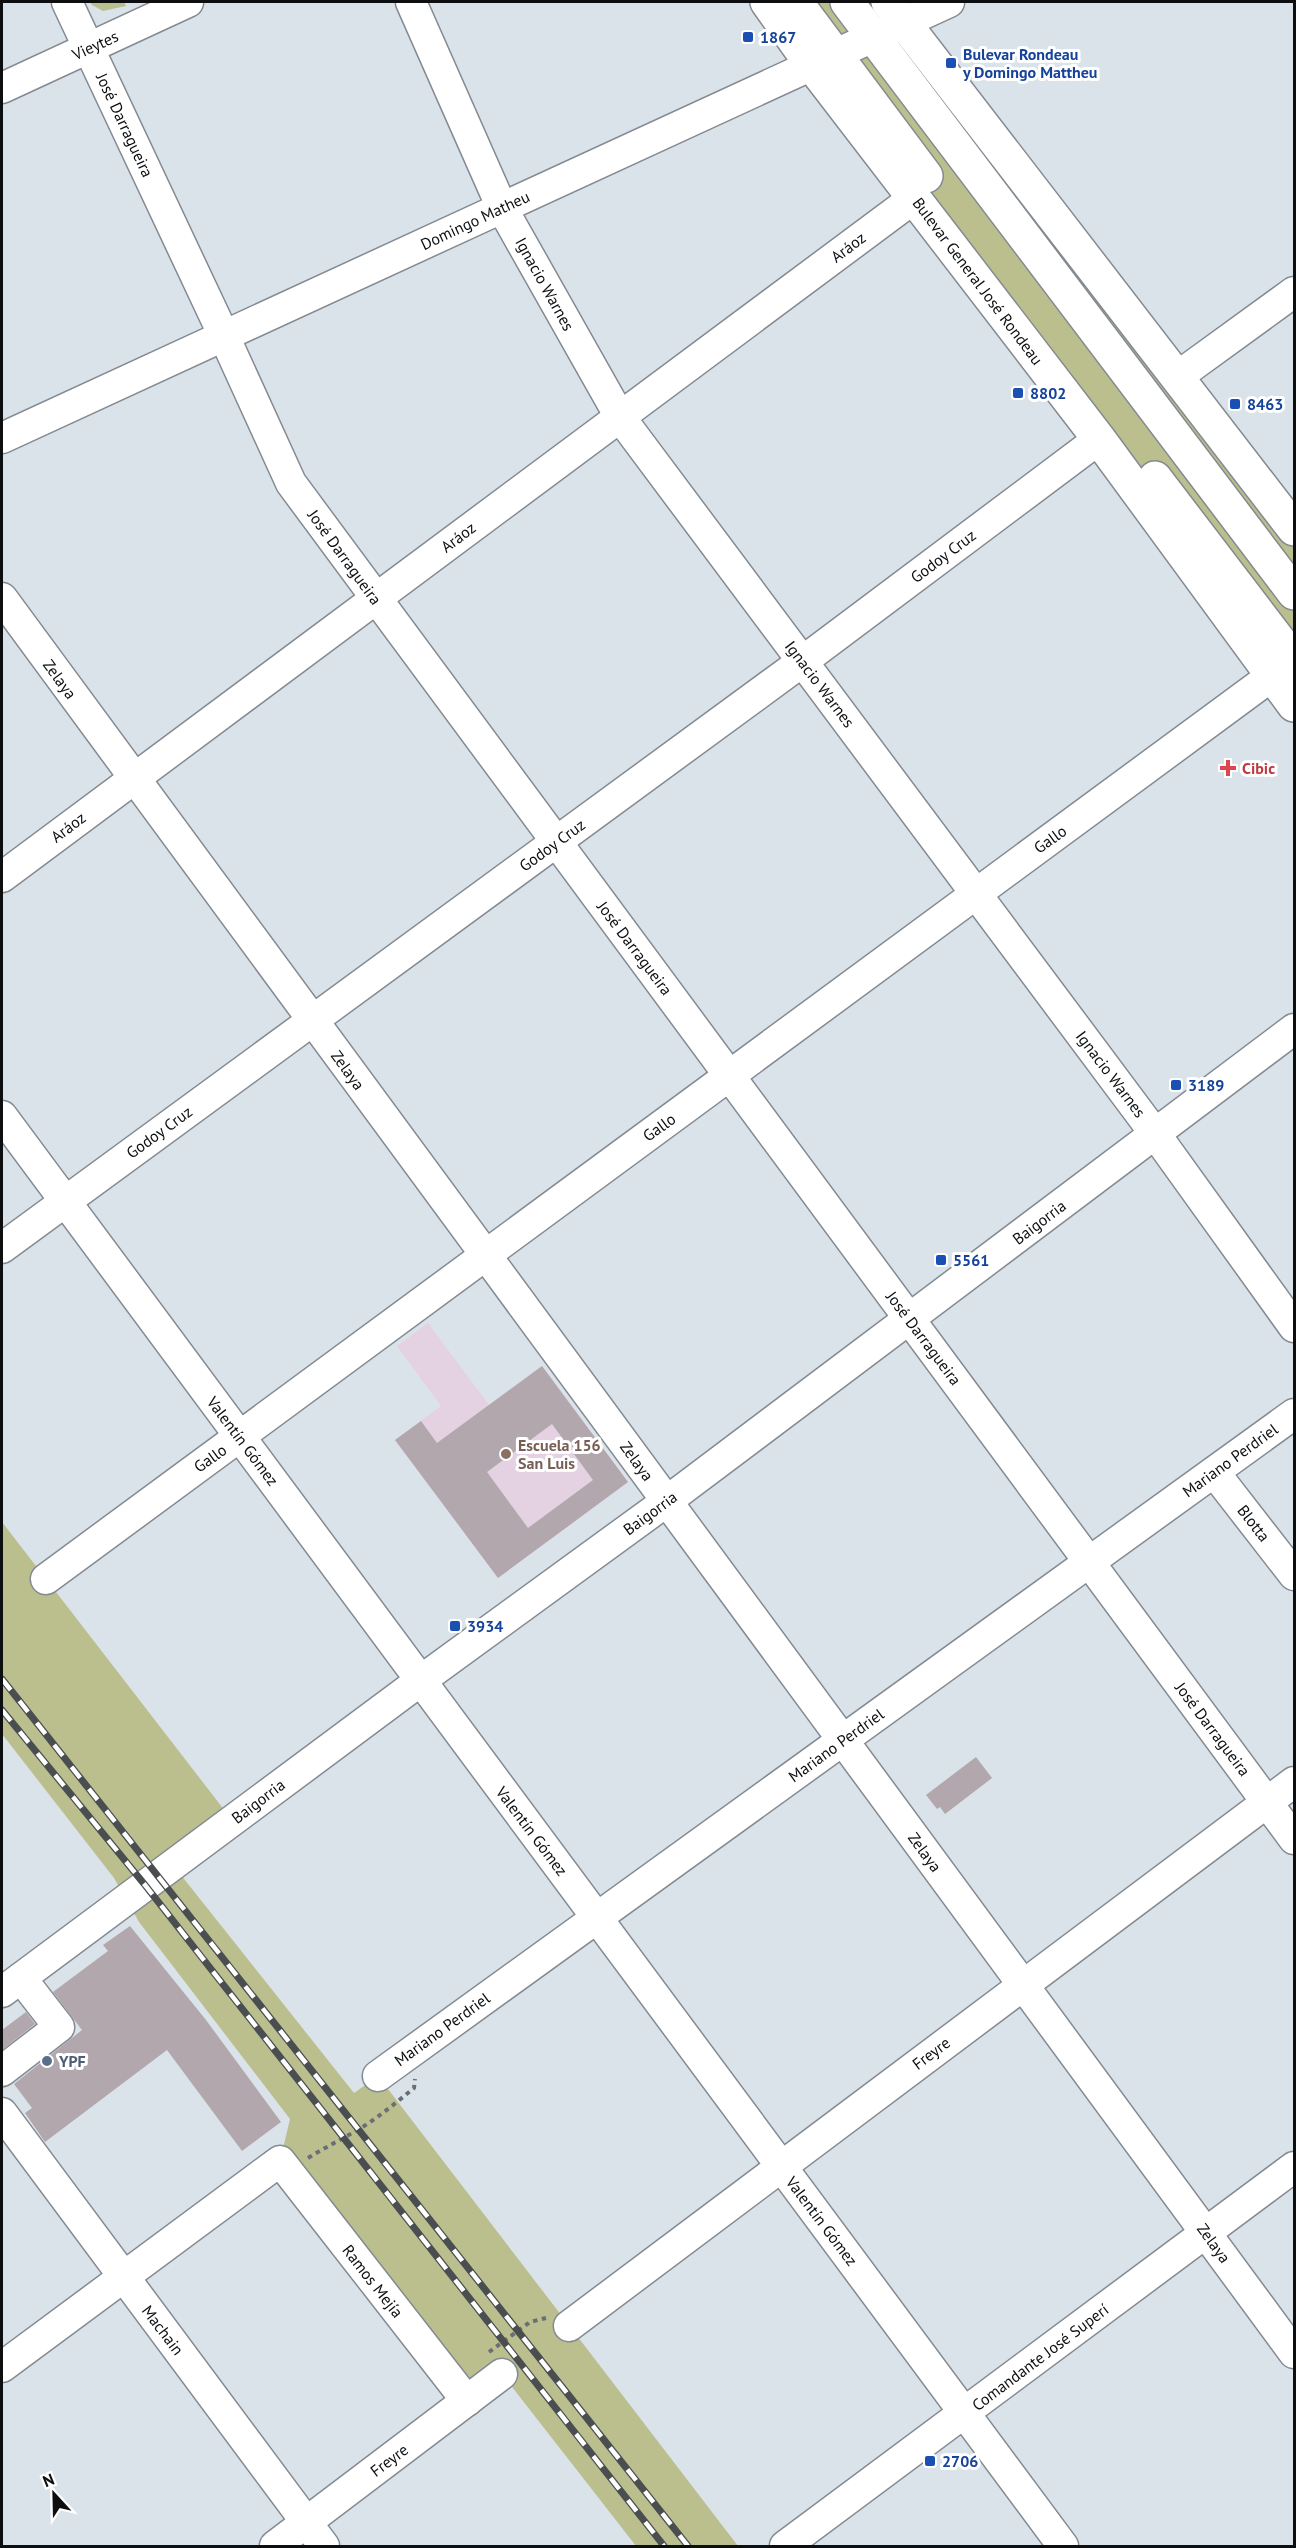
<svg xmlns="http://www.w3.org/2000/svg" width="1296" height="2548" font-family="'PT Sans',sans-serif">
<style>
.education{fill:#e4d1e1}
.green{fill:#bbbf8d}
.building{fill:#b1a7ad;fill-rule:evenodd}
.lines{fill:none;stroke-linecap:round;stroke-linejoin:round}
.minor-casing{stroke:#848a91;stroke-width:33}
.major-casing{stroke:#848a91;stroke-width:36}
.path{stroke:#6a6f73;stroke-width:4;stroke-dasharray:4.5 4.5;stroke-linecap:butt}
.minor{stroke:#fff;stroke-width:30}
.major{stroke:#fff;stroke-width:33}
.rail-casing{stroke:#4a4e51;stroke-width:7}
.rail{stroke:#fff;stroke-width:4.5;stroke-dasharray:14;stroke-linecap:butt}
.transit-dot{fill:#1a4fb4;stroke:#fff;stroke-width:2}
.health-dot{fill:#e0444e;stroke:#fff;stroke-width:2}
.education-dot{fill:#8d6e63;stroke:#fff;stroke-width:2}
.service-dot{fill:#5c6f8a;stroke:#fff;stroke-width:2}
.labels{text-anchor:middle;stroke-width:6;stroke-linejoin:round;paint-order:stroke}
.transit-label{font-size:16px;font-weight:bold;fill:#164399;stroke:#fff;text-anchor:start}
.street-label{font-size:16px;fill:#0c0e10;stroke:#fff}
.health-label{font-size:16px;font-weight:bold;fill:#be3a42;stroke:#fff;text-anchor:start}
.education-label{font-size:16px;font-weight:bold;fill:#785e54;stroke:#fff;text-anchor:start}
.service-label{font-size:16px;font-weight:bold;fill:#4e5e75;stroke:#fff;text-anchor:start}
</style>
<rect width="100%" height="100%" fill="#dbe3ea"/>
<path class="education" d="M428 1323 489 1405 542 1366 628 1482 498 1578 395 1440 441 1406 397 1346Z"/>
<g class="green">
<path d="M90 2H124L126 6 103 11 92 5Z"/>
<path d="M767 2H888L1294 529V705Z"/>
<path d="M2 1522 232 1820 173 1865 354 2093 378 2076 738 2546H636L502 2374 467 2401 280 2161 290 2119 139 1922 114 1878 2 1734Z"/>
</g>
<g class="building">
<path d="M542 1366 628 1482 498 1578 395 1440 421 1421 437 1443ZM552 1424 593 1480 528 1528 487 1472Z"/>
<path d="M976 1757 992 1778 945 1814 940 1807 937 1809 926 1795Z"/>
<path d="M130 1926 206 2020 281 2122 242 2151 167 2050 45 2142 25 2113 32 2108 14 2084 82 2030 53 1992 108 1951 103 1945Z"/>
<path d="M26 2012 35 2024 2 2050V2030Z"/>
</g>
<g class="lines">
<g class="minor-casing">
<g id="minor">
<path d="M67 2 224 336 291 483 1294 1839"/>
<path d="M411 2 502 208 620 417 1156 1135 1294 1327"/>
<path d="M2 88 188 2"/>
<path d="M1177 377 1294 292"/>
<path d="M2 438 949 2"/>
<path d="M2 598 1294 2353"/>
<path d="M2 877 914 198"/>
<path d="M2 1116 1063 2546"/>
<path d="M2 1248 803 661 1099 439"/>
<path d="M1214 1472 1294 1575"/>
<path d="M46 1579 1273 675"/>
<path d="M2 1992 420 1681 667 1501 1294 1029"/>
<path d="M2 2071 59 2027 21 1978"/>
<path d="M378 2076 1294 1414"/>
<path d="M2 2113 324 2546"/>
<path d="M569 2326 1294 1782"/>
<path d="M2 2367 280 2161 467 2401"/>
<path d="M275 2546 502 2374"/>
<path d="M785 2546 1294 2167"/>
</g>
</g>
<g class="major-casing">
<g id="major">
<path d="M767 2 811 64 1099 439 1294 705"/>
<path d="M796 2 926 176"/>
<path d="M847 2 1294 593"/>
<path d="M888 2 1294 529"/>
<path d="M1155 478 1294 660"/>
</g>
</g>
<g class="path">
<path d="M308 2158C326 2147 344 2138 361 2128 380 2116 397 2102 414 2088L415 2079"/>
<path d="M489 2352 530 2322 546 2318"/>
</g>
<use href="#minor" class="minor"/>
<use href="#major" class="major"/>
<g class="rail-casing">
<g id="rail">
<path d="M2 1679 688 2546"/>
<path d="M2 1710 145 1885 664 2546"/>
</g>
</g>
<use href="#rail" class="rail"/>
</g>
<g class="transit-dot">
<rect x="742" y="31" width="12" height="12" rx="3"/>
<rect x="945" y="57" width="12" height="12" rx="3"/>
<rect x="1012" y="387" width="12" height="12" rx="3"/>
<rect x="1229" y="398" width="12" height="12" rx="3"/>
<rect x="1170" y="1079" width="12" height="12" rx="3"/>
<rect x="935" y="1254" width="12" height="12" rx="3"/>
<rect x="449" y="1620" width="12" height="12" rx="3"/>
<rect x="924" y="2455" width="12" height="12" rx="3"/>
</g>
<path class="health-dot" d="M1225 759h6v6h6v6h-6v6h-6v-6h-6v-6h6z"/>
<circle class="education-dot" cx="506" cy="1454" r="6"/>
<circle class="service-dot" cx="47" cy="2061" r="6"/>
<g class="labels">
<g class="transit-label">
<text x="760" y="43">1867</text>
<text x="963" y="60">Bulevar Rondeau<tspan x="963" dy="18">y Domingo Mattheu</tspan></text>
<text x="1030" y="399">8802</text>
<text x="1247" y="410">8463</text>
<text x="1188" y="1091">3189</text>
<text x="953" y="1266">5561</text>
<text x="467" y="1632">3934</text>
<text x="942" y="2467">2706</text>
</g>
<g class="street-label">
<text transform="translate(95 45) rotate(-25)" y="6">Vieytes</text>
<text transform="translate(125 125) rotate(65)" y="6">José Darragueira</text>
<text transform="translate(475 220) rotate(-25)" y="6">Domingo Matheu</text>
<text transform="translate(848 247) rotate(-37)" y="6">Aráoz</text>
<text transform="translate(978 281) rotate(53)" y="6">Bulevar General José Rondeau</text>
<text transform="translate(545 284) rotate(61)" y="6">Ignacio Warnes</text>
<text transform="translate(458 537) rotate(-37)" y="6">Aráoz</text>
<text transform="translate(943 556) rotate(-37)" y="6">Godoy Cruz</text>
<text transform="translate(345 557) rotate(54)" y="6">José Darragueira</text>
<text transform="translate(60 679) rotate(54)" y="6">Zelaya</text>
<text transform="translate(820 684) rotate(53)" y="6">Ignacio Warnes</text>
<text transform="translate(68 827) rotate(-37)" y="6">Aráoz</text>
<text transform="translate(1050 839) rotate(-36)" y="6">Gallo</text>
<text transform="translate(552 845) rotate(-36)" y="6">Godoy Cruz</text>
<text transform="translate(635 948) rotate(53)" y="6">José Darragueira</text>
<text transform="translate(348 1070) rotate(54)" y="6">Zelaya</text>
<text transform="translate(1111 1074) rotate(53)" y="6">Ignacio Warnes</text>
<text transform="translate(659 1127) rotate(-36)" y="6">Gallo</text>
<text transform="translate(159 1132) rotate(-36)" y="6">Godoy Cruz</text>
<text transform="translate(1039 1222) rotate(-37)" y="6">Baigorria</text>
<text transform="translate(924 1338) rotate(53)" y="6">José Darragueira</text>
<text transform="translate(243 1441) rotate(53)" y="6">Valentín Gómez</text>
<text transform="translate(210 1458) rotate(-36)" y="6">Gallo</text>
<text transform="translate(1230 1460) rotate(-36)" y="6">Mariano Perdriel</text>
<text transform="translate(637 1461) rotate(54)" y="6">Zelaya</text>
<text transform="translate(650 1513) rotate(-36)" y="6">Baigorria</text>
<text transform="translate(1254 1523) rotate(52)" y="6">Blotta</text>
<text transform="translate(1213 1729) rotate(53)" y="6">José Darragueira</text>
<text transform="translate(836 1745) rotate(-36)" y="6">Mariano Perdriel</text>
<text transform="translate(258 1801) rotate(-37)" y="6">Baigorria</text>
<text transform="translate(532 1831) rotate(53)" y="6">Valentín Gómez</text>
<text transform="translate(925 1852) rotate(54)" y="6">Zelaya</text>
<text transform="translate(442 2029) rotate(-36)" y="6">Mariano Perdriel</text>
<text transform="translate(931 2053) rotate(-37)" y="6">Freyre</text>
<text transform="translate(822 2221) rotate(53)" y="6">Valentín Gómez</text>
<text transform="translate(1214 2243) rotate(54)" y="6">Zelaya</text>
<text transform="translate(373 2281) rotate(52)" y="6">Ramos Mejía</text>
<text transform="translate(163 2330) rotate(53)" y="6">Machain</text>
<text transform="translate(1040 2357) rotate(-37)" y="6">Comandante José Superí</text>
<text transform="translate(389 2460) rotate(-37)" y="6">Freyre</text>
</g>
<g class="health-label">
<text x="1242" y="774">Cibic</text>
</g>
<g class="education-label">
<text x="518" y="1451">Escuela 156<tspan x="518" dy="18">San Luis</tspan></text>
</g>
<g class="service-label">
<text x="59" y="2067">YPF</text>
</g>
</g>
<rect width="1296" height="2548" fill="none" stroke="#0c0e10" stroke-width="6"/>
<g transform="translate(54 2494) rotate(338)" stroke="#ffffff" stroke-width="4.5" paint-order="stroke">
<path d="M0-4.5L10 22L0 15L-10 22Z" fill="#0c0e10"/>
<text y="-9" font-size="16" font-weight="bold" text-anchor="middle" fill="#0c0e10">N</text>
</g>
</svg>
